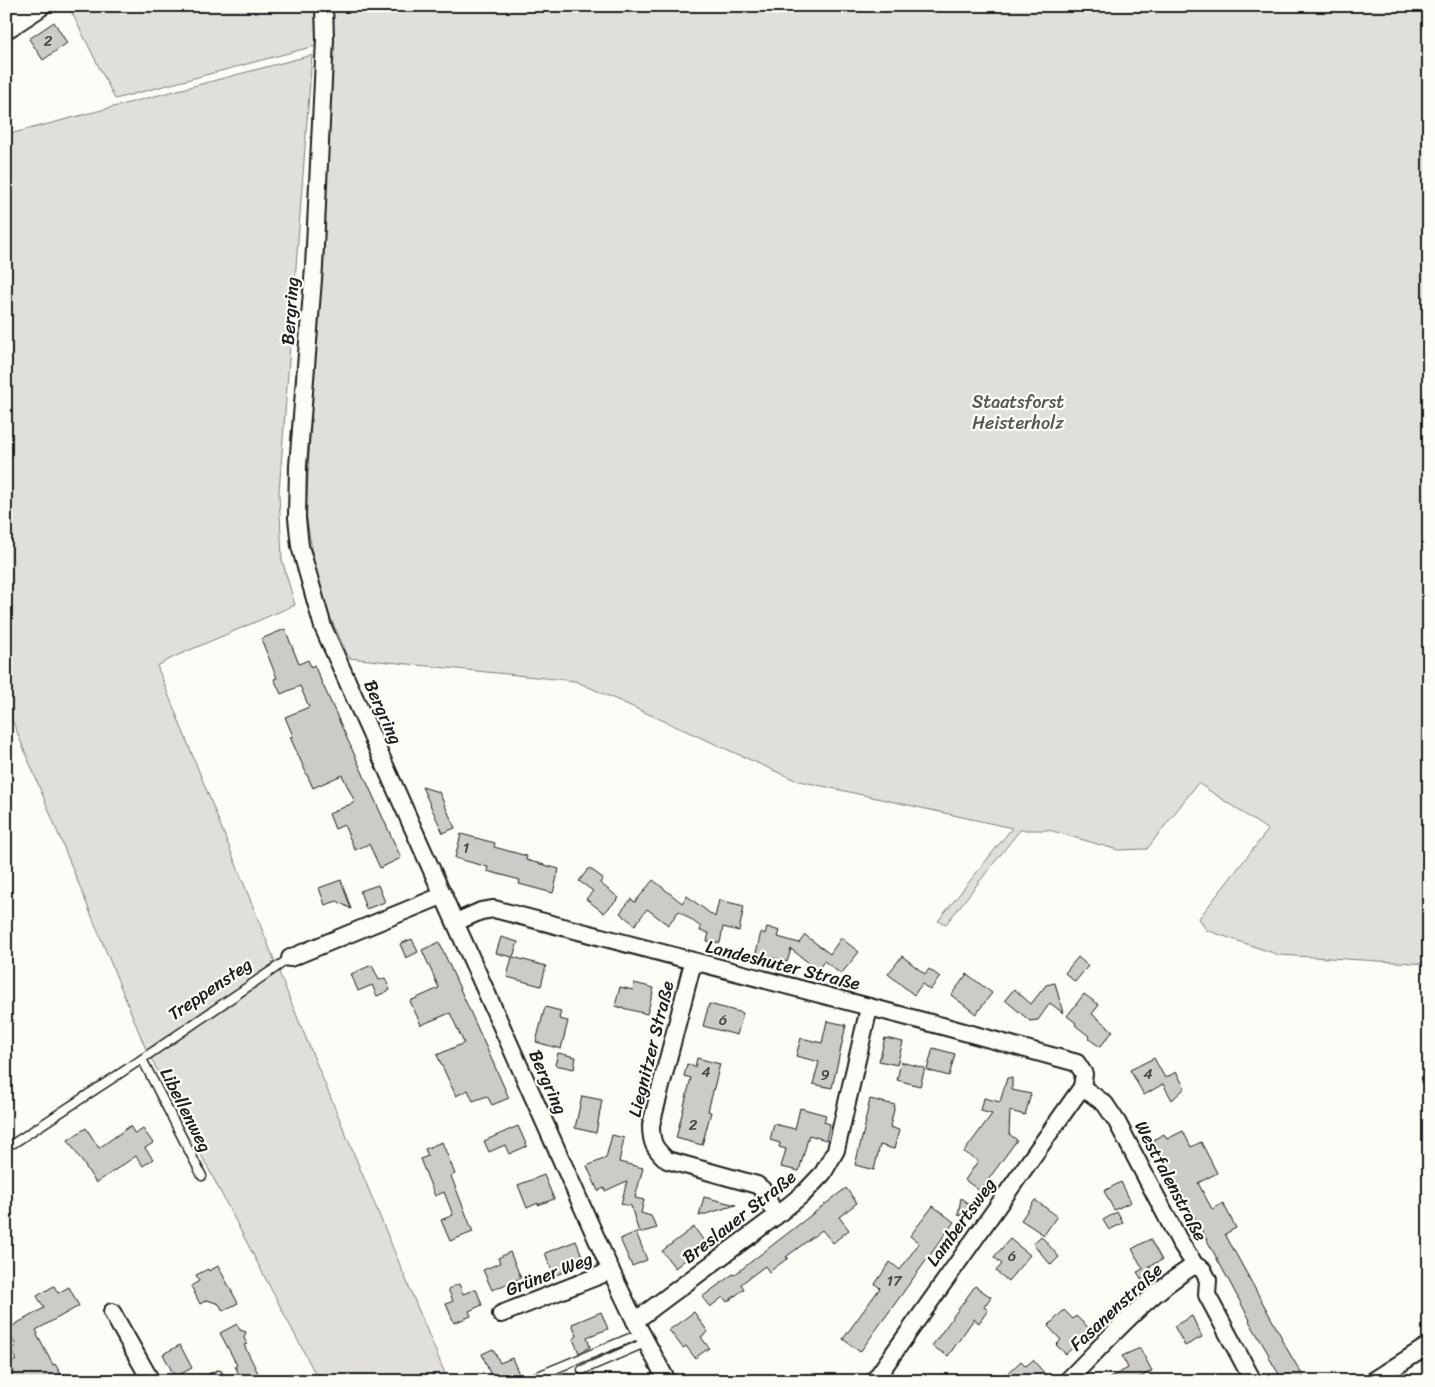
<svg xmlns="http://www.w3.org/2000/svg" width="1435" height="1387" font-family="Sriracha,sans-serif">
<style>
.green{fill:#e0dfdb;stroke:#7e7e7c}
.building{fill:#cccbc8;stroke:#1c1c1c}
.lines{fill:none;stroke-linecap:round;stroke-linejoin:round}
.lane-casing{stroke:#1c1c1c;stroke-width:11}
.street-casing{stroke:#1c1c1c;stroke-width:20}
.secondary-casing{stroke:#1c1c1c;stroke-width:26}
.lane{stroke:#fdfcf7;stroke-width:8}
.street{stroke:#fdfcf7;stroke-width:16}
.secondary{stroke:#fdfcf7;stroke-width:22}
.labels{text-anchor:middle;stroke-width:4.5;stroke-linejoin:round;paint-order:stroke}
.number-label{font-size:15px;fill:#484847}
.street-label{font-size:18px;fill:#1c1c1c;stroke:#fdfcf7}
.park-label{font-size:18px;fill:#575655;stroke:#fdfcf7}
</style>
<rect width="100%" height="100%" fill="#fdfcf7"/>
<filter id="ink" filterUnits="userSpaceOnUse"><feTurbulence type="fractalNoise" baseFrequency=".02" numOctaves="2"/><feDisplacementMap in="SourceGraphic" scale="10" xChannelSelector="R" yChannelSelector="G"/><feConvolveMatrix kernelMatrix="1 2 1 2 8 2 1 2 1" color-interpolation-filters="sRGB"/></filter>
<g filter="url(#ink)">
<g class="green">
<path d="M74 6H1429V964L1279 955 1206 930 1199 918 1268 830 1198 783 1147 849 1118 850 1049 830H1020L946 924 938 921 1012 828 795 780 575 681 349 658 319 593 306 514 330 42 115 99 70 9Z"/>
<path d="M312 55 279 492 282 560 295 605 176 656 157 666 289 997 448 1381H319L145 1047 6 705V135Z"/>
</g>
<g class="building">
<path d="M54 22 67 43 43 60 29 39Z"/>
<path d="M285 629 299 664 308 660 311 667 314 665 401 858 380 868 369 844 355 850 344 825 335 829 329 814 355 802 342 775 313 788 290 737 293 736 285 717 309 707 300 686 281 694 274 679 277 678 261 639Z"/>
<path d="M422 787 439 792 455 828 443 833Z"/>
<path d="M461 834 495 843 494 847 527 856 526 860 559 869 553 893 519 884 520 880 487 871 488 867 455 858Z"/>
<path d="M589 868 603 878 600 883 619 898 604 913 586 899 593 891 579 881Z"/>
<path d="M341 880 351 909 337 901 325 905 319 888Z"/>
<path d="M653 880 682 903 687 896 715 917 719 900 744 906 739 931 723 927 720 943 707 941 709 933 700 931 701 927 679 911 668 925 647 909 635 925 620 913 631 899 635 902Z"/>
<path d="M378 885 385 902 366 909 360 891Z"/>
<path d="M767 927 780 931 778 937 799 943 805 935 830 954 841 938 859 952 841 974 824 961 818 970 791 949 787 962 756 953 761 932 765 934Z"/>
<path d="M501 937 518 942 513 957 546 966 541 986 507 977 512 957 496 953Z"/>
<path d="M412 939 418 952 406 958 400 944Z"/>
<path d="M439 942 509 1098 492 1105 487 1096 473 1101 468 1090 456 1096 443 1068 437 1055 464 1043 450 1013 421 1025 410 1001 439 988 422 950Z"/>
<path d="M902 956 925 974 929 969 940 977 930 990 922 984 914 995 888 974Z"/>
<path d="M1078 957 1088 966 1075 982 1065 973Z"/>
<path d="M372 965 379 980 385 978 390 990 377 996 372 985 358 991 351 974Z"/>
<path d="M967 974 992 993 976 1014 951 995Z"/>
<path d="M634 983 654 988 647 1014 615 1006 620 987 633 990Z"/>
<path d="M1055 983 1063 1013 1050 1003 1038 1020 1030 1021 1005 1000 1014 989 1031 1004 1046 985Z"/>
<path d="M1084 994 1099 1005 1092 1014 1113 1031 1100 1047 1089 1039 1090 1037 1075 1025 1076 1023 1067 1016Z"/>
<path d="M709 1004 743 1013 737 1035 703 1026Z"/>
<path d="M545 1007 561 1011 559 1019 568 1021 561 1049 536 1042Z"/>
<path d="M827 1021 846 1025 832 1088 813 1084 819 1062 796 1056 801 1038 822 1043Z"/>
<path d="M885 1038 903 1042 897 1065 879 1061Z"/>
<path d="M933 1048 955 1054 949 1076 927 1070Z"/>
<path d="M558 1053 576 1057 574 1069 555 1065Z"/>
<path d="M697 1058 720 1064 708 1111 711 1112 702 1145 676 1138 691 1078 684 1076 687 1064 695 1067Z"/>
<path d="M1154 1058 1165 1078 1176 1072 1185 1088 1172 1100 1163 1084 1144 1095 1130 1070Z"/>
<path d="M901 1062 925 1068 920 1086 897 1080Z"/>
<path d="M1007 1078H1012V1090L1031 1094 1025 1115 1010 1111 1009 1134 1017 1140 980 1191 965 1180 978 1161 964 1152 992 1114 981 1111 984 1098 1000 1102Z"/>
<path d="M582 1096 602 1100 596 1133 575 1128Z"/>
<path d="M870 1099 895 1105 890 1127 899 1130 894 1149 880 1145 874 1170 855 1165 866 1122H865Z"/>
<path d="M800 1108 826 1115 824 1122 830 1124 826 1140 809 1135 799 1171 781 1167 786 1149 779 1147 780 1143 770 1140 774 1124 795 1129Z"/>
<path d="M130 1126 135 1134 143 1129 153 1143 145 1148 153 1159 143 1166 136 1156 96 1183 68 1140 86 1128 99 1148Z"/>
<path d="M518 1126 527 1146 509 1154 505 1145 489 1152 484 1141Z"/>
<path d="M1183 1131 1191 1147 1201 1142 1217 1173 1198 1183 1212 1209 1223 1203 1236 1228 1225 1234 1282 1338 1281 1339 1306 1381H1283L1268 1356 1269 1355 1249 1321 1250 1320 1153 1140 1164 1134 1167 1139Z"/>
<path d="M612 1135 624 1138 619 1162 643 1168 635 1198 644 1200 641 1213 651 1216 657 1228 639 1233 631 1206 621 1204 627 1181 605 1191 604 1188 598 1191 587 1166 606 1158Z"/>
<path d="M442 1142 455 1174 451 1176 473 1232 450 1241 441 1220 453 1215 444 1192 435 1196 420 1159 428 1156 425 1149Z"/>
<path d="M544 1175 554 1199 538 1205V1203L527 1208 518 1185Z"/>
<path d="M1121 1182 1131 1202 1114 1210 1104 1191Z"/>
<path d="M846 1188 857 1203 839 1217 849 1230 833 1243 822 1230 786 1257 788 1258 769 1272 765 1266 741 1284 744 1289 727 1302 723 1297 710 1307 702 1297 733 1274 734 1275Z"/>
<path d="M704 1197 736 1205 699 1216Z"/>
<path d="M961 1198 973 1208 971 1217 958 1215Z"/>
<path d="M1035 1200 1057 1216 1044 1235 1021 1220Z"/>
<path d="M933 1206 954 1222 860 1352 843 1339 880 1288 875 1284 890 1262 900 1270 919 1243 910 1236Z"/>
<path d="M1117 1212 1123 1223 1109 1230 1103 1220Z"/>
<path d="M694 1227 704 1241 691 1251 693 1254 675 1268 662 1251Z"/>
<path d="M636 1232 647 1260 632 1266 620 1239Z"/>
<path d="M1041 1236 1059 1257 1051 1265 1033 1244Z"/>
<path d="M1010 1239 1030 1255 1008 1281 996 1271 1002 1264 994 1257Z"/>
<path d="M1150 1239 1162 1260 1149 1266 1155 1277 1144 1283 1137 1272 1143 1269 1132 1249Z"/>
<path d="M576 1241 585 1263 554 1276 545 1253Z"/>
<path d="M510 1252 521 1278 492 1290 483 1270 500 1263 498 1258Z"/>
<path d="M218 1266 238 1303 223 1311 219 1304 207 1300 200 1304 191 1286 199 1281 196 1275 208 1269 209 1271Z"/>
<path d="M459 1284 463 1294 476 1289 482 1305 469 1311 471 1316 454 1323 446 1304 453 1301 448 1289Z"/>
<path d="M54 1286 58 1293 69 1287 79 1306 36 1330 38 1334 37 1335 53 1365 55 1364 65 1381H6V1376L14 1371 10 1364 16 1360 10 1349 16 1346 7 1329 44 1308 37 1296Z"/>
<path d="M975 1286 991 1297 984 1307 988 1310 979 1323 974 1319 948 1356 932 1346Z"/>
<path d="M1064 1310 1073 1319 1076 1316 1091 1330 1066 1354 1056 1345 1061 1340 1048 1326Z"/>
<path d="M601 1312 608 1329 587 1337 590 1347 579 1353 573 1339 577 1336 572 1324Z"/>
<path d="M694 1312 708 1332 701 1337 709 1348 695 1358 686 1346 683 1348 669 1330Z"/>
<path d="M1192 1316 1202 1337 1185 1346 1174 1326Z"/>
<path d="M237 1324 240 1330 246 1332 244 1338 247 1344 244 1345 262 1381H242L235 1366 237 1365 220 1333Z"/>
<path d="M180 1345 192 1368 175 1377 163 1354Z"/>
<path d="M1140 1348 1152 1371 1133 1381H1104L1128 1368 1122 1356Z"/>
<path d="M493 1349 500 1363 512 1358 519 1374 507 1379 505 1376 493 1381 482 1354Z"/>
<path d="M1033 1360 1046 1375 1040 1381H1000L1021 1361 1026 1366Z"/>
</g>
<g class="lines">
<g class="lane-casing">
<g id="lane">
<path d="M142 1059 202 1176"/>
<path d="M14 1143 142 1059 290 958"/>
<path d="M582 1370 647 1342"/>
<path d="M533 1378 642 1333"/>
<path d="M206 1381 218 1375"/>
</g>
</g>
<g class="street-casing">
<g id="street">
<path d="M324 6 325 39 314 267 298 466 297 518 300 546 323 627 611 1271 635 1321 667 1381"/>
<path d="M456 922 481 911 494 909 946 1027 1077 1063 1084 1074 1082 1087 874 1381"/>
<path d="M290 958 444 895"/>
<path d="M693 962 651 1125C651 1143 654 1148 667 1160L757 1185 763 1190 776 1216"/>
<path d="M1082 1087 1105 1104 1117 1122 1180 1242 1195 1265 1203 1270 1208 1280 1207 1295 1253 1381"/>
<path d="M112 1312 151 1381"/>
<path d="M501 1314 611 1271"/>
<path d="M635 1321 776 1216 804 1193 823 1173 836 1150 869 1008"/>
<path d="M1067 1381C1106 1342 1148 1293 1195 1265"/>
<path d="M1373 1381 1429 1345"/>
</g>
</g>
<g class="secondary-casing">
<path id="secondary" d="M6 27 38 6"/>
</g>
<use href="#lane" class="lane"/>
<use href="#street" class="street"/>
<use href="#secondary" class="secondary"/>
</g>
</g>
<g class="labels">
<g class="number-label">
<text x="48" y="46">2</text>
<text x="466" y="853">1</text>
<text x="723" y="1025">6</text>
<text x="706" y="1077">4</text>
<text x="1148" y="1079">4</text>
<text x="825" y="1080">9</text>
<text x="693" y="1130">2</text>
<text x="1012" y="1261">6</text>
<text x="894" y="1286">17</text>
</g>
<g class="street-label">
<text transform="translate(290 311) rotate(-86)" y="6">Bergring</text>
<text transform="translate(383 712) rotate(66)" y="6">Bergring</text>
<text transform="translate(783 965) rotate(14)" y="6">Landeshuter Straße</text>
<text transform="translate(210 989) rotate(-34)" y="6">Treppensteg</text>
<text transform="translate(651 1049) rotate(-76)" y="6">Liegnitzer Straße</text>
<text transform="translate(548 1082) rotate(66)" y="6">Bergring</text>
<text transform="translate(186 1110) rotate(63)" y="6">Libellenweg</text>
<text transform="translate(1171 1181) rotate(62)" y="6">Westfalenstraße</text>
<text transform="translate(739 1217) rotate(-38)" y="6">Breslauer Straße</text>
<text transform="translate(961 1222) rotate(-54)" y="6">Lambertsweg</text>
<text transform="translate(549 1274) rotate(-21)" y="6">Grüner Weg</text>
<text transform="translate(1116 1307) rotate(-43)" y="6">Fasanenstraße</text>
</g>
<g class="park-label">
<text x="1018" y="408">Staatsforst<tspan x="1018" dy="21">Heisterholz</tspan></text>
</g>
</g>
<rect width="1435" height="1387" fill="none" stroke="#fdfcf7" stroke-width="25"/>
<rect x="12" y="12" width="1410" height="1362" fill="none" stroke="#1c1c1c" stroke-width="2" filter="url(#ink)"/>
</svg>
